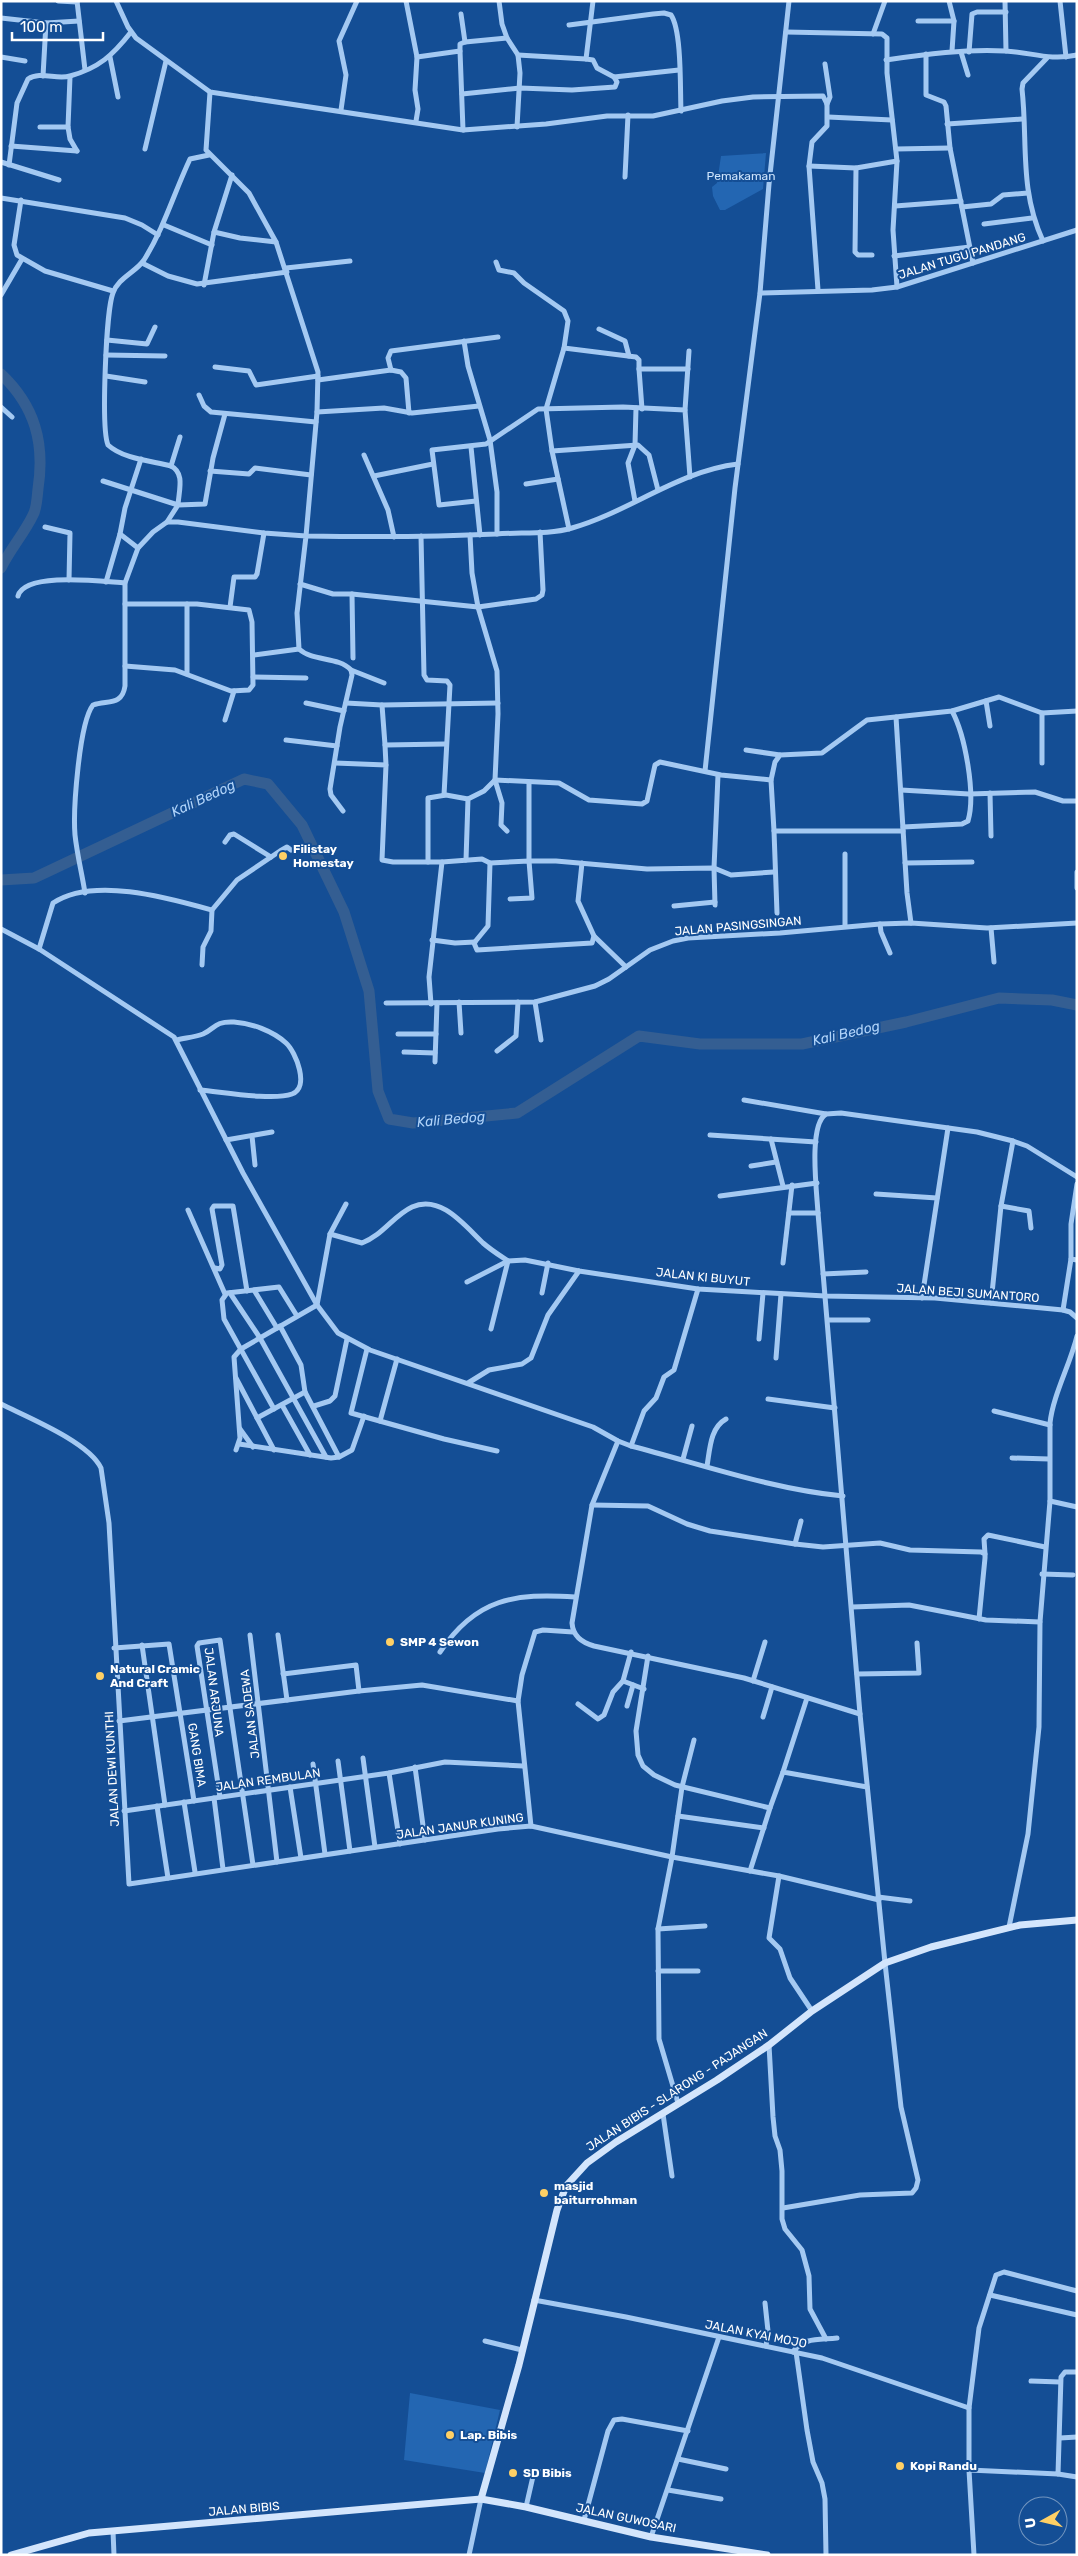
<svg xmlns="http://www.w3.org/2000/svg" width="1078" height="2556" font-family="Rubik,sans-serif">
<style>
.green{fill:#2366b2}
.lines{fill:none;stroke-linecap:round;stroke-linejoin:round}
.river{stroke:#345e92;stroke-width:11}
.street{stroke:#a4c9f2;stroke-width:5}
.secondary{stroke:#d3e5fc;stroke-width:7}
.poi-dot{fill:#ffd065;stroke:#144e95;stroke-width:2}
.labels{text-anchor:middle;stroke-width:4;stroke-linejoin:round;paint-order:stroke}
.park-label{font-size:12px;fill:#cce3fc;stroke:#144e95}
.street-label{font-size:12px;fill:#fff;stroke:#144e95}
.poi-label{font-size:12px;font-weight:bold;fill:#fff;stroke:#144e95;text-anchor:start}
.water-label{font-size:14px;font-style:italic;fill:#b0d3f9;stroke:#144e95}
</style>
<rect width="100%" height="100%" fill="#144e95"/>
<g class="green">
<path d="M766 153 763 189 725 210H720L713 196 712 187 717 183 721 156Z"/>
<path d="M410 2393 500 2410 485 2473 404 2460Z"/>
</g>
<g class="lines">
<g class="river">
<path d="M1 374C35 406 45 443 38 489 37 497 37 508 33 515 24 534 10 549 1 568"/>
<path d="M1 880 34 878 244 779 268 784 302 825 344 912 369 991 378 1091 389 1119 413 1123 517 1113 639 1036 700 1044H802L906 1022 999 998 1052 1000 1077 1005"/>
</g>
<g class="street">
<path d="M58 1 77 2"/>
<path d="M77 1 85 70"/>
<path d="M116 1 128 27 136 38 210 92 463 130 546 124 607 116H653L722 101 753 97 823 96 827 104V126L812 142 809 166 818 290"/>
<path d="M406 1 417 57 415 90 418 109 416 121"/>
<path d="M499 1 502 24 507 38 518 55 520 73 517 127"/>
<path d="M949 1 954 21 952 51"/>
<path d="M1005 1 1006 51"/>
<path d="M1060 1 1066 57"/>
<path d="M461 14 465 42"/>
<path d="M1 18 46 23 79 21"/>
<path d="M918 21H954"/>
<path d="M569 25 653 14 664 13 671 15C682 31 680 90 681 111"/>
<path d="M786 32 882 34 887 38V73L897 161 893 230 897 287"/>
<path d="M873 34 885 1"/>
<path d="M460 51V44L465 42 507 38"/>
<path d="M961 52 968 75"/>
<path d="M969 52 972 14 977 12H1006"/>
<path d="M926 54V95L944 102 946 106 950 148 973 263"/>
<path d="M518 55 586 59"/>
<path d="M1 57 25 61"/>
<path d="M110 57 118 97"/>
<path d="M417 57 460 51 463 130"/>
<path d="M886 60C926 54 965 49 1005 51 1031 52 1049 61 1077 55"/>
<path d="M825 64 830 97 827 104"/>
<path d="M43 76 46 23"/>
<path d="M614 77 679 70"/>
<path d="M210 92 206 150 249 193 276 242 318 372 317 412 306 536C369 537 433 537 496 534 521 532 548 535 572 528 629 512 678 471 738 464"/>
<path d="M462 94 520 88 572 90 615 87 617 82 614 77 597 68 593 60 586 59 593 1"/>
<path d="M341 110 346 75 339 41 357 1"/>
<path d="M828 117 892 120"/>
<path d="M947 124 1022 119"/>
<path d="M40 127H68L70 77"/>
<path d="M68 127 70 139 77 151"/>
<path d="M11 146 77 151"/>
<path d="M145 149 166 61"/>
<path d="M896 149 950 148"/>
<path d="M1 162 59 180"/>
<path d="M9 165 17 103 28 79C40 71 57 80 70 76 99 68 113 55 131 32"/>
<path d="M809 166 856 168 897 161"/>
<path d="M856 168 855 252 858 255H872"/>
<path d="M625 177 628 115"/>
<path d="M1 198 125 218 142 225 158 235"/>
<path d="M21 200 14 245 17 255 45 271 113 291"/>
<path d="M895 206 961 201"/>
<path d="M962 207 991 204 1003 195 1028 193"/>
<path d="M984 224 1032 218"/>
<path d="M164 225 212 245"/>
<path d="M214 232 240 238 276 242"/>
<path d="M1043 241C1019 189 1028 142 1022 89L1023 83 1047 58"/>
<path d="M894 256 970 247"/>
<path d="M496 262 499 270 514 273 524 283 564 311 568 321 564 348 546 409 552 451 569 529"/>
<path d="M142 263 168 276 197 284 287 272"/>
<path d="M286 268 350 261"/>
<path d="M204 285 214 232 232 175"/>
<path d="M760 293 872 290 897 287 1077 230"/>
<path d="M1 295 22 259"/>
<path d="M599 329 625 341 629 356"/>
<path d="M107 340 147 344 155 327"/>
<path d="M464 341 468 366 490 440 497 492V534"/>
<path d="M564 348 636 357 639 360V369H688"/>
<path d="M106 355 165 356"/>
<path d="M215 367 249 371 256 385 318 376"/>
<path d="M639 369 642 409"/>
<path d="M391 370 388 358 391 351 498 337"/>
<path d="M106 376 145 382"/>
<path d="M318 380 391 370 401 372 406 378 409 413"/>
<path d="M199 395 204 406 211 412 316 422"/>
<path d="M1 407 12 417"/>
<path d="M685 410 689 351"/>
<path d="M317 412 384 408 412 413 479 406"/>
<path d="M180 437 171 466C152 461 123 459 108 445 101 429 106 310 113 293 118 278 136 272 144 260 164 228 174 193 190 159L209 155"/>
<path d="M471 447 480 535"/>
<path d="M552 451 638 445 649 455 658 490"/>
<path d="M364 455 388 510 394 537"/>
<path d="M210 471 249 474 255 468 311 475"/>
<path d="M374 476 433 464"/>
<path d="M103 481 178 505C179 490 185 473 171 466"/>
<path d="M526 484 558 479"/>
<path d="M476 501 439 505 432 450 486 444 538 409 623 407 685 410 690 477"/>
<path d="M635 501 628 463 635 445 636 408"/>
<path d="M167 522 178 505 205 504 213 458 225 414"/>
<path d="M45 527 70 533 69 580"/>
<path d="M470 535 472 573 478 607 497 671 498 714 495 780 502 803 501 825 507 831"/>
<path d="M421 536 424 675 427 680 447 681 450 685 444 795"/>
<path d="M138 548 120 534 125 508 141 459"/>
<path d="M106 582 120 534"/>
<path d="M300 584 333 594H352L478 607 536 599 542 595 543 590 540 532"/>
<path d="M352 594 353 658"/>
<path d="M18 596C25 571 105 582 125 583"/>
<path d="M125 604H197L249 610 252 622 253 685 249 690 231 691 175 670 125 666"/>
<path d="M230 607 234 577H255L257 574 264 533"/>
<path d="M254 655 299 649"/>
<path d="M351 670 384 683"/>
<path d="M187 674V604"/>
<path d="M253 677 306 678"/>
<path d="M986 701 990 726"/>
<path d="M306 703 344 711"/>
<path d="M346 703 382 705 498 703"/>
<path d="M382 705 385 745 445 744"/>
<path d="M896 717 907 893 911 923"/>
<path d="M225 720 234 691"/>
<path d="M286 740 337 746"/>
<path d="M385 745 386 765"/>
<path d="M746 750 780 755"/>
<path d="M335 763 386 765 382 860 393 862H442L482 859 490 863 529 861 532 898 510 899"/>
<path d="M1042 763V713"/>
<path d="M705 771 735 488 760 293 769 184 789 1"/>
<path d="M495 780 559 783 589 800 642 804 647 801 655 765 660 762 721 775 771 780 775 762 780 755 822 753 867 720 952 711 999 697 1042 713 1077 711"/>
<path d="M771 780 774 831H903"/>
<path d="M529 783V861H556L647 869 714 868 731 875 774 872"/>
<path d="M901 790 969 794 1035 792 1063 801H1077"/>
<path d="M990 793 991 836"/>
<path d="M903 827 962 824 968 821C976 794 965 735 952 711"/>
<path d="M774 831 777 913"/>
<path d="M225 842 230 835 234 834 271 857"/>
<path d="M466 860 468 799 484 791 495 780"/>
<path d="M428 862V798L446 795 468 799"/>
<path d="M490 863 488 926 474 943 477 950 592 943 594 936 578 901 582 863"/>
<path d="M905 863 972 862"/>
<path d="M1077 872V888"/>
<path d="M85 893C82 874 77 854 75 835 73 811 79 723 93 705 108 700 122 706 125 686V583L138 548 153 532 167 522H178L264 533 306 536 297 613 299 649C313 662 338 656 351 670L352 675 340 727 330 789 331 795 343 811"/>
<path d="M715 905 714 868 718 775"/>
<path d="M674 906 715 902"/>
<path d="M880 924 881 932 890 953"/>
<path d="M845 926V854"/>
<path d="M991 928 994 962"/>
<path d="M1 929 39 949 174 1037 243 1173 317 1305 338 1333 370 1350 593 1427 618 1441 631 1446C701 1464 771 1489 843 1496"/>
<path d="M594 936 626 967"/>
<path d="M432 940 455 943 475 942"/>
<path d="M39 949 53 903C93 876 169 898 212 910"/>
<path d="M202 965 203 947 211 931 212 910 237 880 280 851 287 847 291 850"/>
<path d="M459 1002 461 1033"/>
<path d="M535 1002 541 1040"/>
<path d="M386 1003 535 1002 595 986 609 979 650 950 673 941 688 938 780 933 880 924 911 923 987 928 1077 923"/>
<path d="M431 1004 429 977 442 862"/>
<path d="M398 1034H436"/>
<path d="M177 1040C185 1038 195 1037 203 1034 215 1029 214 1021 234 1022 251 1023 273 1031 286 1043 296 1052 310 1088 292 1094 273 1101 223 1092 200 1090"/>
<path d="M497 1051 516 1036 518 1002"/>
<path d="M404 1052 435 1053"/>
<path d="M435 1062 437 1003"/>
<path d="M744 1100 826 1114"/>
<path d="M710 1135 816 1142"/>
<path d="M252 1136 255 1165"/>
<path d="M771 1139 783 1186"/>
<path d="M226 1140 272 1132"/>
<path d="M751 1166 776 1162"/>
<path d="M1077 1184 1071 1224V1259L1077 1260"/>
<path d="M876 1194 937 1198"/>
<path d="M720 1196 817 1183"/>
<path d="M1001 1206 1029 1211 1031 1228"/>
<path d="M188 1210 225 1294"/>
<path d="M789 1213H818"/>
<path d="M330 1234 362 1243C383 1235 393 1216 412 1207 441 1194 465 1226 483 1243 491 1250 499 1255 508 1261"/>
<path d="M783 1263 792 1185"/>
<path d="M215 1268 220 1269 222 1265 212 1209 214 1206H233L247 1291"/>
<path d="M823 1274 866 1272"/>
<path d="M467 1282 508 1261 525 1260 579 1271 698 1289 825 1296 935 1298 1063 1310 1070 1312 1077 1318"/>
<path d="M254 1290 277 1328"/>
<path d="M230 1293 260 1338 326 1457"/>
<path d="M542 1293 548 1263"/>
<path d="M922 1298 948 1128"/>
<path d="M991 1303 1001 1206 1013 1141"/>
<path d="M1063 1310 1071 1259"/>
<path d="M828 1320H868"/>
<path d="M280 1326 301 1365 305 1392 339 1457"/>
<path d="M491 1329 508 1261"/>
<path d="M759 1339 763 1293"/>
<path d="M367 1349 351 1413 444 1439 497 1451"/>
<path d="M776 1358 781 1294"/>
<path d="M236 1378 274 1450"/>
<path d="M468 1383 489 1370 522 1364 531 1358 548 1315 579 1271"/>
<path d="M768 1399 835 1408"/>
<path d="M1 1404C27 1417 89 1442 101 1468L109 1523 129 1884 498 1829 531 1826 672 1857 779 1876 879 1900"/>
<path d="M282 1405 310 1455"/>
<path d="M314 1406 330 1401 335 1396 347 1339"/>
<path d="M274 1409 224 1319 222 1300 227 1293 279 1287 297 1316"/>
<path d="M994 1411 1050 1425"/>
<path d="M257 1418 305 1392"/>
<path d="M380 1421 397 1359"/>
<path d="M240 1429 253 1447"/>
<path d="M618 1441 592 1505 572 1623C573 1636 581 1642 594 1646L744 1678 860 1714"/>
<path d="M239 1444 331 1458 339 1457 352 1450 364 1416"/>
<path d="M631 1446 644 1411 656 1398 664 1377 674 1370 698 1289"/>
<path d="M236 1450 240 1438 234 1357 241 1349 317 1305 330 1234 346 1204"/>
<path d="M1012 1458 1049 1459"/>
<path d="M683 1459 692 1426"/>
<path d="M707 1466C710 1449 710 1428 726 1419"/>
<path d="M1050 1501 1077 1507"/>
<path d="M592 1505 648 1506 687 1524 710 1531 795 1544 823 1547 880 1543 910 1550 981 1552 985 1554V1558L979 1619"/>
<path d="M795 1544 801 1521"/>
<path d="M985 1554 984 1539 988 1535 1045 1547"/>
<path d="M1042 1574 1073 1575"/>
<path d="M852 1607 909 1605 986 1620 1040 1622"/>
<path d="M250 1635 277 1862"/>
<path d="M278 1635 287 1700"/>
<path d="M142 1645 165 1805"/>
<path d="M114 1648 169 1644 194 1801"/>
<path d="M440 1652C476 1598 515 1593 575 1597"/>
<path d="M648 1656 636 1731 638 1755 643 1766 654 1775 675 1785 770 1808 783 1772"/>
<path d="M283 1674 356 1665 359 1691"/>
<path d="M857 1674 919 1673 917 1643"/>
<path d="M623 1681 644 1689"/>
<path d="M753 1681 765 1642"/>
<path d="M807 1698 783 1772 867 1787"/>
<path d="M518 1701 531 1826"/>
<path d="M578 1704 598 1719 604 1715 613 1692 623 1681 631 1652"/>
<path d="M627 1706 633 1685"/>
<path d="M763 1717 772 1687"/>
<path d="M119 1721 359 1691 422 1685 518 1701 522 1675 535 1632 543 1630 573 1632"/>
<path d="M363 1758 375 1847"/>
<path d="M338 1761 350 1851"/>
<path d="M313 1764 325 1854"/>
<path d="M415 1767 425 1840"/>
<path d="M389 1773 400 1844"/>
<path d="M290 1787 301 1858"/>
<path d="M220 1797 197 1646 199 1643 220 1640 253 1865"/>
<path d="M214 1798 223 1869"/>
<path d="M184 1802 195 1872"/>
<path d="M157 1806 168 1878"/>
<path d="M124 1811 389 1773 445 1762 523 1766"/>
<path d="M678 1816 764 1828"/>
<path d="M750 1871 770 1808"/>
<path d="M779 1876 769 1938 780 1949 790 1978 812 2011"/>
<path d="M878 1897 910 1901"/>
<path d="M1009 1927 1028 1834 1039 1727 1040 1622 1050 1501V1423C1053 1395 1070 1365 1077 1336"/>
<path d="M658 1929 705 1926"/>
<path d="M658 1971H698"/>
<path d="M769 2045 773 2117 775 2136 780 2150 782 2171V2219L785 2229 802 2250 809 2276 810 2309 826 2339"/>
<path d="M678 2103 659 2039 658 1929 672 1857 682 1787 694 1740"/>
<path d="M663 2114 672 2176"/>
<path d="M783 2208 860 2195 912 2193 916 2188 918 2180 901 2107 885 1963 860 1714 818 1213C817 1193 808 1125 826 1114L841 1113 977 1132 1013 1141 1027 1146 1077 1177"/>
<path d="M990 2295 1077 2315"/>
<path d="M534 2300 626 2317 822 2358 969 2408"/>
<path d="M765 2303 768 2331 766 2346"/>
<path d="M485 2341 522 2350"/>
<path d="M793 2352C803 2337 820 2340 837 2338"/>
<path d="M796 2352 807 2430 813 2462 822 2483 825 2499 826 2555"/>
<path d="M1031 2381 1060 2382"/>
<path d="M1060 2438 1077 2437"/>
<path d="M678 2459 726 2469"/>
<path d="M969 2470 1058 2474 1061 2377 1065 2372H1077"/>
<path d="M1058 2474 1077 2477"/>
<path d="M668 2490 721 2499"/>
<path d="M526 2507 534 2472H547"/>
<path d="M584 2520 608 2431 614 2420 622 2419 688 2431"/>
<path d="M113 2531 114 2555"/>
<path d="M651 2537 719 2337"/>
<path d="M469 2555 481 2499"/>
<path d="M974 2555 969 2470V2408L979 2328 996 2275 1004 2272 1077 2291"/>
</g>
<g class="secondary">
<path d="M481 2499 519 2365 557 2210 566 2186 587 2163 616 2142 717 2080 769 2045 812 2011 885 1963 931 1947 1020 1925 1077 1920"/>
<path d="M11 2555 89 2533 481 2499 526 2507 651 2537 767 2555"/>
</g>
</g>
<g class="poi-dot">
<circle cx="283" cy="856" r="5"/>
<circle cx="390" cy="1642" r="5"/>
<circle cx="100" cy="1676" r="5"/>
<circle cx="544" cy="2193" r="5"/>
<circle cx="450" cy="2435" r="5"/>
<circle cx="900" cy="2466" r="5"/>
<circle cx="513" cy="2473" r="5"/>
</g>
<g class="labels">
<g class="park-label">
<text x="741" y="180">Pemakaman</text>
</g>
<g class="street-label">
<text transform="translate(962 256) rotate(-17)" y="4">JALAN TUGU PANDANG</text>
<text transform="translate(738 926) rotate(-5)" y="4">JALAN PASINGSINGAN</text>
<text transform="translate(703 1277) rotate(6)" y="4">JALAN KI BUYUT</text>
<text transform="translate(968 1293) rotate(4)" y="4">JALAN BEJI SUMANTORO</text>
<text transform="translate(214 1692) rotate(83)" y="4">JALAN ARJUNA</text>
<text transform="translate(250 1714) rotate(-97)" y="4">JALAN SADEWA</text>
<text transform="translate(197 1755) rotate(81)" y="4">GANG BIMA</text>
<text transform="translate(112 1769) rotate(-93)" y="4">JALAN DEWI KUNTHI</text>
<text transform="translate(268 1780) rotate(-8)" y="4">JALAN REMBULAN</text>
<text transform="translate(460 1826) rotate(-8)" y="4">JALAN JANUR KUNING</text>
<text transform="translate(677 2090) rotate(-33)" y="4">JALAN BIBIS - SLARONG - PAJANGAN</text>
<text transform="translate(756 2334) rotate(11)" y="4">JALAN KYAI MOJO</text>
<text transform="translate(244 2509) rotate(-5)" y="4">JALAN BIBIS</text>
<text transform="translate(626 2518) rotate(12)" y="4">JALAN GUWOSARI</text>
</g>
<g class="poi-label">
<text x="293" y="853">Filistay<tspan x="293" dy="14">Homestay</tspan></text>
<text x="400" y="1646">SMP 4 Sewon</text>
<text x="110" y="1673">Natural Cramic<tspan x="110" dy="14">And Craft</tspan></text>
<text x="554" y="2190">masjid<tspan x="554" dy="14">baiturrohman</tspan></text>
<text x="460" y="2439">Lap. Bibis</text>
<text x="910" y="2470">Kopi Randu</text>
<text x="523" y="2477">SD Bibis</text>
</g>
<g class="water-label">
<text transform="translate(203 798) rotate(-25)" y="5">Kali Bedog</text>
<text transform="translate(846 1033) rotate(-13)" y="5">Kali Bedog</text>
<text transform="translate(451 1119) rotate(-5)" y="5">Kali Bedog</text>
</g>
</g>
<rect width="1078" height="2556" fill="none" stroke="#ffffff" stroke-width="5"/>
<g transform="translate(1043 2521) rotate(262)"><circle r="24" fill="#144e95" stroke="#7295bf"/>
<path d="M0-4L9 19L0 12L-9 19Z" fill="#ffd065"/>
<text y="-8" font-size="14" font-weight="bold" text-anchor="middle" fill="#ffffff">U</text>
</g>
<path d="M12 32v8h91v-8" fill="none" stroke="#ffffff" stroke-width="2.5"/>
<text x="20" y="32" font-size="15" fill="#ffffff" stroke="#144e95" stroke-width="4" paint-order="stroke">100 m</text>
</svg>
